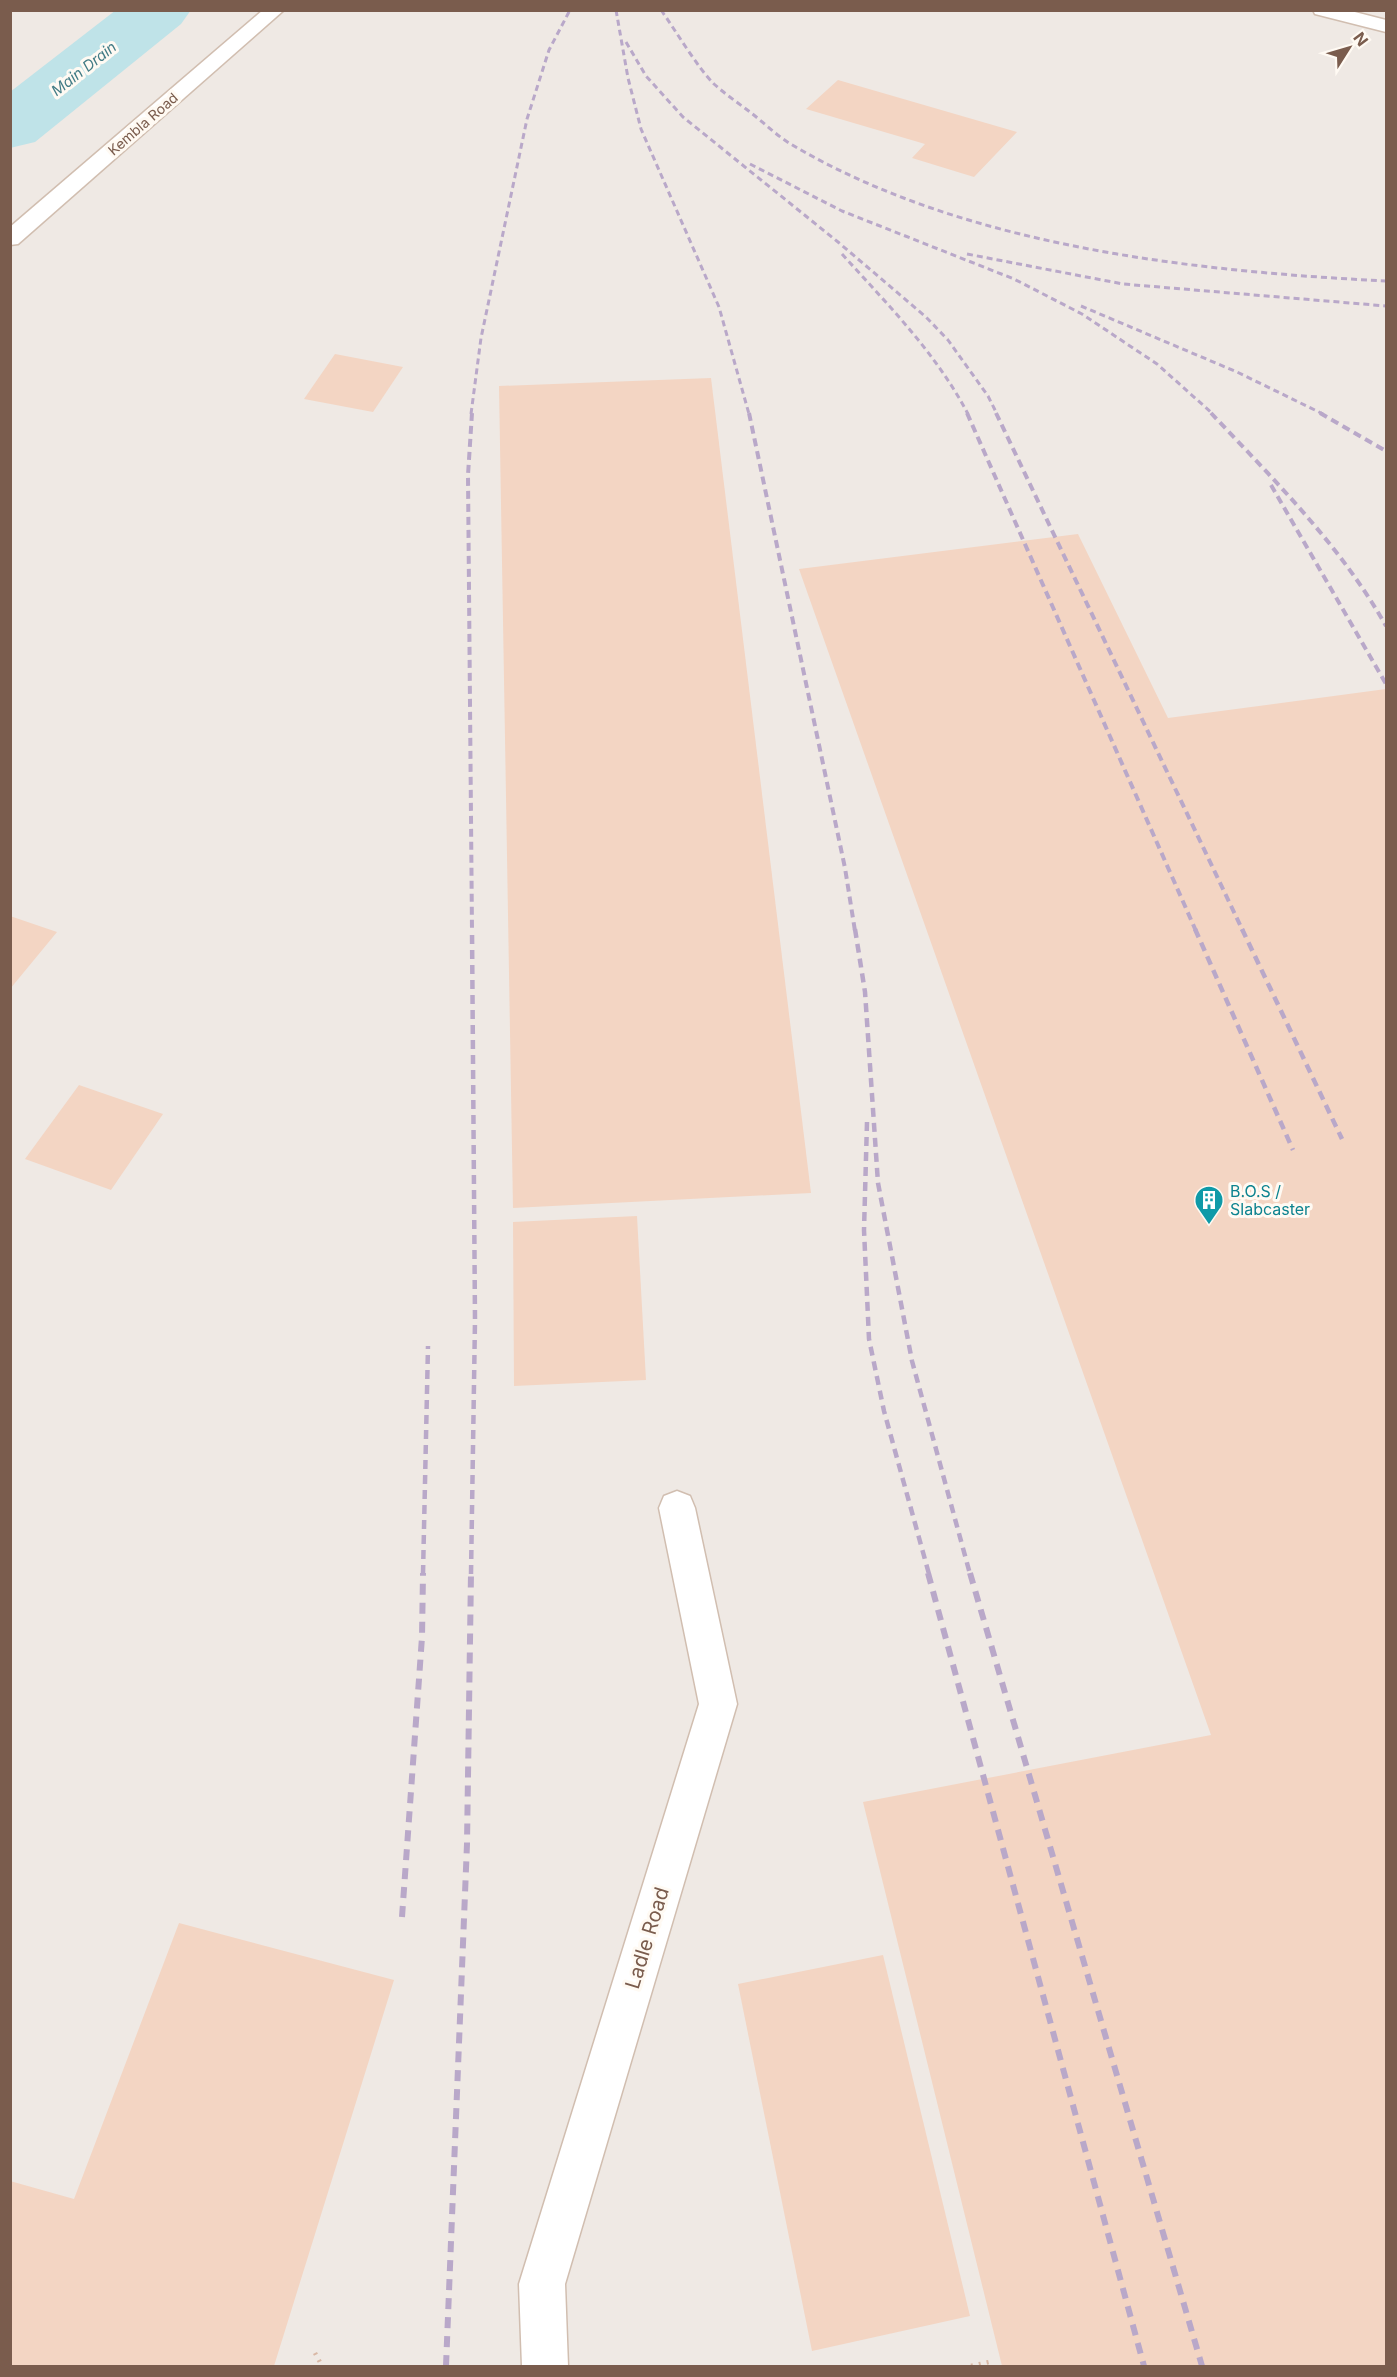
<svg xmlns="http://www.w3.org/2000/svg" width="1397" height="2377" font-family="Inter,sans-serif">
<style>
.industrial{fill:#efe9e4}
.lines{fill:none;stroke-linecap:round;stroke-linejoin:round}
.river{fill:#bfe3e8;fill-rule:evenodd}
.building{fill:#f3d5c3}
.lane-casing{stroke:#d1beb0;stroke-width:3}
.street-casing{stroke:#d1beb0;stroke-width:3}
.path{stroke:#d9b8a5;stroke-width:4.5;stroke-dasharray:2 6;stroke-linecap:butt}
.lane{fill:#fff;fill-rule:evenodd}
.street{fill:#fff;fill-rule:evenodd}
.rail-far3{stroke:#b9a8c9;stroke-width:3;stroke-dasharray:6 4;stroke-linecap:butt}
.rail-far2{stroke:#b9a8c9;stroke-width:4;stroke-dasharray:8 5;stroke-linecap:butt}
.rail-far1{stroke:#b9a8c9;stroke-width:4.5;stroke-dasharray:9 6;stroke-linecap:butt}
.rail{stroke:#b9a8c9;stroke-width:6;stroke-dasharray:11 8;stroke-linecap:butt}
.labels{text-anchor:middle;stroke-width:6;stroke-linejoin:round;paint-order:stroke}
.far-street-label{font-size:14px;fill:#7a5c4d;stroke:#fffaf3}
.far-water-label{font-size:15px;font-style:italic;fill:#437c86;stroke:#fffaf3}
.culture-label{font-size:16px;fill:#0d838f;stroke:#fffaf3;text-anchor:start}
.near-street-label{font-size:20px;fill:#7a5c4d;stroke:#fffaf3}
</style>
<rect width="100%" height="100%" fill="#fdf6ec"/>
<rect class="industrial" x="11" y="11" width="1375" height="2355"/>
<g class="lines">
<path class="river" d="M116 10H191L181 24 35 142 10 148V92Z"/>
</g>
<g class="building">
<path d="M838 80 1017 132 974 177 912 158 925 144 806 109Z"/>
<path d="M335 354 403 367 373 412 304 399Z"/>
<path d="M711 378 811 1193 513 1208 499 386Z"/>
<path d="M1078 534 1168 718 1386 689V2366H1002L863 1802 1211 1735 799 569Z"/>
<path d="M10 916 57 932 10 989Z"/>
<path d="M79 1085 163 1114 111 1190 25 1159Z"/>
<path d="M637 1216 646 1380 514 1386 513 1222Z"/>
<path d="M179 1923 394 1980 274 2366H10V2181L74 2199Z"/>
<path d="M883 1955 970 2316 812 2351 738 1984Z"/>
</g>
<g class="lines">
<g class="lane-casing">
<path id="lane" d="M677 1491 690 1496 695 1508 737 1704 565 2284 568 2366H522L519 2284 699 1704 659 1508 664 1496Z"/>
</g>
<g class="street-casing">
<g id="street">
<path d="M263 10H284L18 244 10 245V227Z"/>
<path d="M1313 10H1347L1386 20V32L1315 14Z"/>
</g>
</g>
<g class="path">
<path d="M315 2353 322 2366"/>
<path d="M971 2366 989 2362"/>
</g>
<use href="#lane" class="lane"/>
<use href="#street" class="street"/>
<g class="rail-far3">
<path d="M616 10 628 78 641 129 719 307 749 414"/>
<path d="M661 10C676 31 697 67 714 84 725 94 738 103 750 112 763 122 775 134 789 143 961 246 1189 271 1386 281"/>
<path d="M626 42 646 76 683 117 838 242 926 317 948 340 988 396 997 414"/>
<path d="M750 164 842 211 1014 279 1082 314 1157 364 1213 414"/>
<path d="M842 254C888 305 936 353 968 414"/>
<path d="M967 254 1123 284 1386 306"/>
<path d="M1081 306 1237 372 1323 414"/>
<path d="M471 414 481 338 527 119 549 50 570 10"/>
</g>
<g class="rail-far2">
<path d="M472 413 468 475 472 931"/>
<path d="M749 413 845 868 855 931"/>
<path d="M967 413 1196 931"/>
<path d="M996 413 1243 931"/>
<path d="M1211 413C1274 480 1341 546 1386 626"/>
<path d="M1320 413 1386 451"/>
<path d="M1271 485 1386 684"/>
</g>
<g class="rail-far1">
<path d="M855 929 865 992 878 1183 912 1361 970 1574"/>
<path d="M1195 929 1293 1150"/>
<path d="M1242 929 1342 1139"/>
<path d="M867 1122 864 1230 869 1339 884 1411 929 1574"/>
<path d="M423 1574 428 1346"/>
<path d="M471 1574 475 1320 472 929"/>
</g>
<g class="rail">
<path d="M928 1573 1144 2366"/>
<path d="M970 1573 1202 2366"/>
<path d="M402 1917 422 1637 423 1573"/>
<path d="M446 2366 467 1844 471 1573"/>
</g>
</g>
<defs>
<g id="building-pin" transform="scale(1.5)"><path d="M0 17L-7.5 6A9.5 9.5 0 1 1 7.5 6Z" fill="#0f9aa8" stroke="#fffaf3"/><path d="M-4-6H4V6H1V3H-1V6H-4ZM-2.5-4.3h1.7v1.8h-1.7ZM.8-4.3h1.7v1.8H.8ZM-2.5-1h1.7V.8h-1.7ZM.8-1h1.7V.8H.8Z" fill="#fff"/></g>
</defs>
<g fill-rule="evenodd">
<use href="#building-pin" x="1209" y="1200"/>
</g>
<g class="labels">
<g class="far-street-label">
<text transform="translate(143 124) rotate(-41)" y="5">Kembla Road</text>
</g>
<g class="far-water-label">
<text transform="translate(84 69) rotate(-38)" y="5">Main Drain</text>
</g>
<g class="culture-label">
<text x="1230" y="1197">B.O.S /<tspan x="1230" dy="18">Slabcaster</tspan></text>
</g>
<g class="near-street-label">
<text transform="translate(647 1938) rotate(-73)" y="7">Ladle Road</text>
</g>
</g>
<rect width="1397" height="2377" fill="none" stroke="#7a5c4d" stroke-width="24"/>
<g transform="translate(1349 48) rotate(53)" stroke="#fffaf3" stroke-width="4.5" paint-order="stroke">
<path d="M0-4.5L10 22L0 15L-10 22Z" fill="#7a5c4d"/>
<text y="-9" font-size="16" font-weight="bold" text-anchor="middle" fill="#7a5c4d">N</text>
</g>
</svg>
